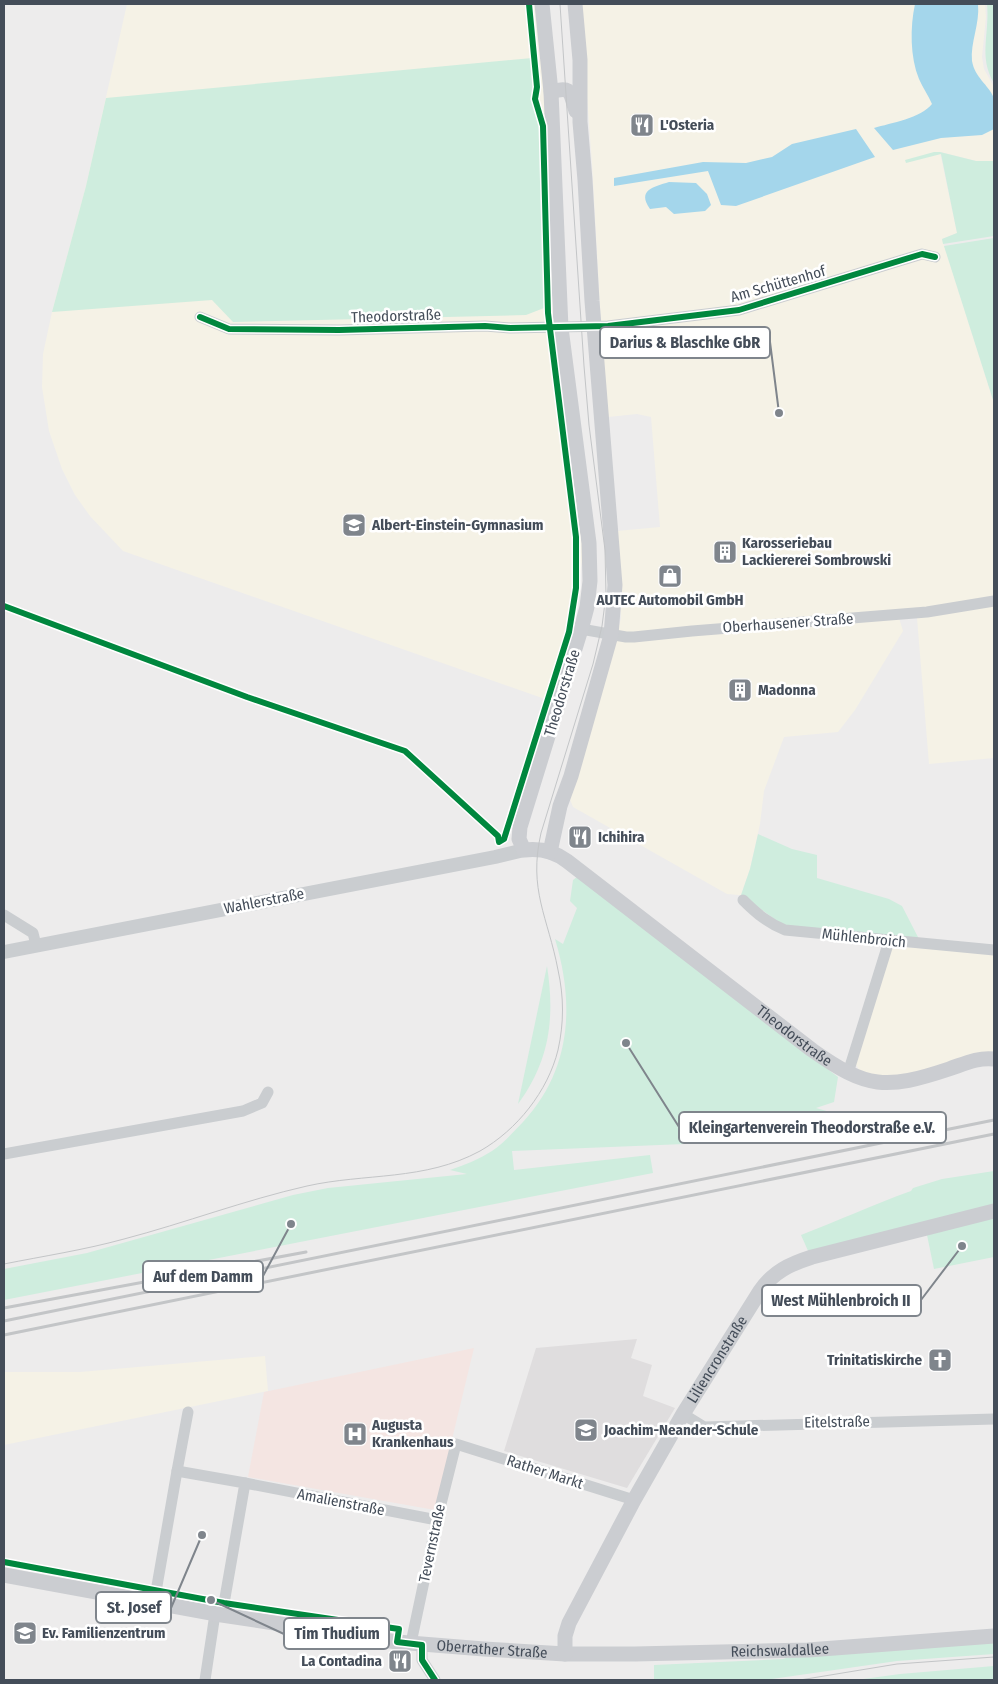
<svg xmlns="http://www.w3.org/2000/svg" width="998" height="1684" font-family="'Fira Sans Condensed',sans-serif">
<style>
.commercial{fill:#f5f2e6}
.education{fill:#dfddde}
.medical{fill:#f4e5e2}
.green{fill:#cfedde}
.water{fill:#a4d6eb}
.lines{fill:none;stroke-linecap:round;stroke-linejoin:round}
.minor{stroke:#cacdd0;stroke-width:11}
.tertiary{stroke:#cacdd0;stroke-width:14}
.secondary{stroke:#cbcdd1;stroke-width:15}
.tram{stroke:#c3c5c7;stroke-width:1}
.rail{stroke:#c3c5c7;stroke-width:3}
.cycleway-casing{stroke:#fff;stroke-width:9}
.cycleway{stroke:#00873e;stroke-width:6}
.labels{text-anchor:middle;stroke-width:5;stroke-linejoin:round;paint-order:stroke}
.poi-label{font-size:15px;font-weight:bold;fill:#444d59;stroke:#fff;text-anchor:start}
.street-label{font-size:15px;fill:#444d59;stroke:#fff}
.leader{fill:none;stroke:#7f858c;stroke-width:2}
.callout-dot{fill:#7f858c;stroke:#fff;stroke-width:2}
.callout{fill:#fff;stroke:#7f858c;stroke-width:2}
.callout-label{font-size:16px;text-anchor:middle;font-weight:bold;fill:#444d59}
</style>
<rect width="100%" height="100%" fill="#edecec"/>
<g class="commercial">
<path d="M127 4H538L583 551 574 627 551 698 545 699 123 551 90 516 75 495 62 469 49 431 42 387 43 354 52 312 86 186Z"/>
<path d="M580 4H985L986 17 982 57 984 69 994 87V161H976L940 152 957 233 942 239 994 403V758L929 764 917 618H899L903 631 855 710 838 732 784 737 764 791 760 824 750 869 741 895H739L727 894 573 807 569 797 611 658 621 618 617 531 660 527 651 417 637 414 608 417 604 378 592 164Z"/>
<path d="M891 946 994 954V1055L896 1077 862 1075 855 1063Z"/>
<path d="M265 1356 268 1391 4 1445V1372H80Z"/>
</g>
<path class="education" d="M637 1339 631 1358 652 1365 643 1396 675 1408 627 1488 504 1451 536 1348Z"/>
<path class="medical" d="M474 1348 435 1510 248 1477 264 1392Z"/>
<g class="green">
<path d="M987 4H994V83C978 57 990 33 987 4Z"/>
<path d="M532 58 535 106 540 120 544 308 526 315 233 322 212 300 52 312 86 186 106 98Z"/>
<path d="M934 152H940L976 161H994V236L943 244 942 239 957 233 941 154 906 163 905 160Z"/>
<path d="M994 238V403L944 246Z"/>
<path d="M758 834 792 849 817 855V878L889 899 902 906 920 941 798 929 780 923 741 895 750 869Z"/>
<path d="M577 877 838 1077 834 1102 816 1108 844 1116 845 1126 815 1134 757 1133 709 1143 512 1151 514 1170 650 1155 653 1173 4 1300V1269L87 1253 293 1195 328 1188 467 1174 450 1170C465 1165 479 1159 492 1151 504 1143 513 1132 523 1122 571 1070 575 1005 555 939L563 944 577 908 570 901 573 880Z"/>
<path d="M547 966C555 1018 550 1060 518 1104Z"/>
<path d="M994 1171V1204L809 1253 801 1235C838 1221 874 1204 911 1191L913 1188 942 1179Z"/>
<path d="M994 1217V1257L934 1269 927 1235Z"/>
<path d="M994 1642V1654L897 1661 765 1680H654V1665L783 1659 786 1658Z"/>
<path d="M994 1666V1680H856L900 1674Z"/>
</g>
<g class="water">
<path d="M915 4H978C980 24 970 43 972 61 975 78 988 84 994 98 997 105 994 120 994 129L982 135 941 138 893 150 874 128C891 123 921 118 932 104 928 95 923 88 919 79 910 57 910 27 915 4Z"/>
<path d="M856 129 875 157 736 206 721 205 708 171 614 186V178L703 162 746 163 772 157 792 144Z"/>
<path d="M669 182 696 183 707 194 711 205 705 211 674 214 666 207 650 209C637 190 653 187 669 182Z"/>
</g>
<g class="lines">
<g class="minor">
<path d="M200 317 229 329 339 330 485 326 510 328 608 326 739 310 922 254 935 257"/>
<path d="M581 629 626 637H634L692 631 927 612 994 601"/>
<path d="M743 900C757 914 768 923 785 930L994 950"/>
<path d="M4 915 33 933 36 945"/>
<path d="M848 1073 889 941"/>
<path d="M4 1154 243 1111 262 1103 268 1092"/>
<path d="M683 1414 704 1427 994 1419"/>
<path d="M177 1471 188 1412"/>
<path d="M245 1483 437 1520"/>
<path d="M154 1603 177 1471 245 1483 222 1615"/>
<path d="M411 1643 437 1520 456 1444 634 1500"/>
<path d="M422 1645V1660L435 1680"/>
<path d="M205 1680 215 1614"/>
</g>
<path class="tertiary" d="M4 952 495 857 524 850"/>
<g class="secondary">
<path id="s1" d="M542 4 551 92 561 328 589 543 590 581 587 607 582 626 520 827 519 839 524 850C540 848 554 851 567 861L812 1050C867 1089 886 1090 949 1069 964 1064 978 1057 994 1059"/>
<path d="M551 92C573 85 570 94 576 111"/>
<path d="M550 852 560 806 571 776 611 635 615 585 592 301 585 180 580 122V60L575 4"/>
<path id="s2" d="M4 1575 222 1615 397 1642 484 1649 565 1654H635L808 1650 994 1636"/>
<path id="s3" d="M565 1654V1636L569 1623 634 1500 683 1414 760 1291C773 1272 790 1264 812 1257L994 1211"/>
</g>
<g class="tram">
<path d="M4 1264C44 1256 84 1250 124 1239 185 1223 245 1200 307 1186 365 1173 425 1181 480 1151 517 1130 548 1091 558 1050 564 1023 564 997 558 970 548 917 528 890 541 833L593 664 602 626 606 595 605 550 589 425 584 366 560 4"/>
<path d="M800 1680 897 1664 994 1657"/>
</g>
<g class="rail">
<path d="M4 1308 306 1252"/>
<path d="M4 1321 994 1120"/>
<path d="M4 1335 994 1134"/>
</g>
<g class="cycleway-casing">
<g id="cycleway">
<path d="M200 317 229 329 339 330 485 326 510 328 608 326 739 310 922 254 935 257"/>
<path d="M4 606 247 697 405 751 498 836 499 842 504 839 569 632 576 588V537L548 313 543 126 535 99 537 87 529 4"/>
<path d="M4 1562 224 1603 399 1629 397 1642 422 1645V1660L435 1680"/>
</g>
</g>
<use href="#cycleway" class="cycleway"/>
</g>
<defs>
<g id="restaurant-square" transform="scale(1.25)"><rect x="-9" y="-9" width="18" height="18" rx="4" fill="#7f858c" stroke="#fff"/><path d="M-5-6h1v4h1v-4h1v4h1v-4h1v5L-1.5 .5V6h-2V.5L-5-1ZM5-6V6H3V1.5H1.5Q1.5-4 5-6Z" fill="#fff"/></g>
<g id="school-square" transform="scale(1.25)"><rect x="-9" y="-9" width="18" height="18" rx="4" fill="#7f858c" stroke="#fff"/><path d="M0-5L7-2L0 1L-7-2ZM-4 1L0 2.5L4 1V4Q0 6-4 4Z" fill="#fff"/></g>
<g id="building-square" transform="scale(1.25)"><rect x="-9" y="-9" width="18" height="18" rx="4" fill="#7f858c" stroke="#fff"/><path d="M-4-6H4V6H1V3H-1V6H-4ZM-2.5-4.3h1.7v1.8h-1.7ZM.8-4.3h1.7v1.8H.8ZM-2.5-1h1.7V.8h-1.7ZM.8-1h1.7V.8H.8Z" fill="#fff"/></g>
<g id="shop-square" transform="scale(1.25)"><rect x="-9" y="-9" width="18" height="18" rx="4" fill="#7f858c" stroke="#fff"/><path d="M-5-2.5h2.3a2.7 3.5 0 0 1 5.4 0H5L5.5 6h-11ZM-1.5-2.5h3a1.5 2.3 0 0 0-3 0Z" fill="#fff"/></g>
<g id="church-square" transform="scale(1.25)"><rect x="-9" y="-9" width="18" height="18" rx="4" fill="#7f858c" stroke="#fff"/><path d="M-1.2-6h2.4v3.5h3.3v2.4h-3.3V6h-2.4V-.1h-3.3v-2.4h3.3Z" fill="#fff"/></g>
<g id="hospital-square" transform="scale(1.25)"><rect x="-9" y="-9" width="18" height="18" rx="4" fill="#7f858c" stroke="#fff"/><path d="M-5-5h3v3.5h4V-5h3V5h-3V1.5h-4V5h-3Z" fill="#fff"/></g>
</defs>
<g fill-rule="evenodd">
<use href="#restaurant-square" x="642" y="125"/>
<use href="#school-square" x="354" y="525"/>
<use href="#building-square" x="725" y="552"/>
<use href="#shop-square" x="670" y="576"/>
<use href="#building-square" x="740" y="690"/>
<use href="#restaurant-square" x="580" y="837"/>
<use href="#church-square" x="940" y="1360"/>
<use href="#school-square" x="586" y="1430"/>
<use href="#hospital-square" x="355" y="1434"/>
<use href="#school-square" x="25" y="1633"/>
<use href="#restaurant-square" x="400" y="1661"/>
</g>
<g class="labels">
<g class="poi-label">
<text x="660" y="130">L'Osteria</text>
<text x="372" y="530">Albert-Einstein-Gymnasium</text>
<text x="742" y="548">Karosseriebau<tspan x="742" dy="17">Lackiererei Sombrowski</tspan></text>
<text x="670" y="605" text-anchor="middle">AUTEC Automobil GmbH</text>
<text x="758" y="695">Madonna</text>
<text x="598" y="842">Ichihira</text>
<text x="922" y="1365" text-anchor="end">Trinitatiskirche</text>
<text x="372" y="1430">Augusta<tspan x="372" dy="17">Krankenhaus</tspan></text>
<text x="604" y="1435">Joachim-Neander-Schule</text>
<text x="42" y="1638">Ev. Familienzentrum</text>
<text x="382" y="1666" text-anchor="end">La Contadina</text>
</g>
<g class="street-label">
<text transform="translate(778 284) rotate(-16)" y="5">Am Schüttenhof</text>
<text transform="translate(396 316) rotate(-2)" y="5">Theodorstraße</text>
<text transform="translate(788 623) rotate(-4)" y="5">Oberhausener Straße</text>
<text transform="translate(562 693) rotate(-73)" y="5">Theodorstraße</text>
<text transform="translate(264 901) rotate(-11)" y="5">Wahlerstraße</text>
<text transform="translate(864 938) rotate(6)" y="5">Mühlenbroich</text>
<text dy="5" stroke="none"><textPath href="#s1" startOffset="1192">Theodorstraße</textPath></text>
<text dy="5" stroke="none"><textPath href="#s3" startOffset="334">Liliencronstraße</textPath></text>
<text transform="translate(837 1422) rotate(-1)" y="5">Eitelstraße</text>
<text transform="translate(545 1472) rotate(18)" y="5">Rather Markt</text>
<text transform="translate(341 1502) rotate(11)" y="5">Amalienstraße</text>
<text transform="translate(432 1543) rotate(-78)" y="5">Tevernstraße</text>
<text dy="5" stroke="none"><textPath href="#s2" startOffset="494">Oberrather Straße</textPath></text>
<text dy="5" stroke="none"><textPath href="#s2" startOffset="782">Reichswaldallee</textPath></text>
</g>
</g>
<path class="leader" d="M779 413L770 342M626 1043L679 1127M291 1224L263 1276M962 1246L921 1300M202 1535L171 1608M211 1600L284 1634"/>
<g class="callout-dot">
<circle cx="779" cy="413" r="5"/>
<circle cx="626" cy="1043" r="5"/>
<circle cx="291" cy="1224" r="5"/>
<circle cx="962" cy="1246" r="5"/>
<circle cx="202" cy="1535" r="5"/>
<circle cx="211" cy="1600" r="5"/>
</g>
<g class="callout">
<rect x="600" y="327" width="170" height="31" rx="5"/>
<rect x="679" y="1112" width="267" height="31" rx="5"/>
<rect x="143" y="1261" width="120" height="31" rx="5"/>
<rect x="762" y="1285" width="159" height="31" rx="5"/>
<rect x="96" y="1592" width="75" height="31" rx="5"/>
<rect x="284" y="1618" width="105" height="31" rx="5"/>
</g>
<g class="callout-label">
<text x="685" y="348">Darius &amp; Blaschke GbR</text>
<text x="812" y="1133">Kleingartenverein Theodorstraße e.V.</text>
<text x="203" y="1282">Auf dem Damm</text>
<text x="841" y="1306">West Mühlenbroich II</text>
<text x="134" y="1613">St. Josef</text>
<text x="337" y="1639">Tim Thudium</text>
</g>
<rect width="998" height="1684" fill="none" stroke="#444d59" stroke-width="10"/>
</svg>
